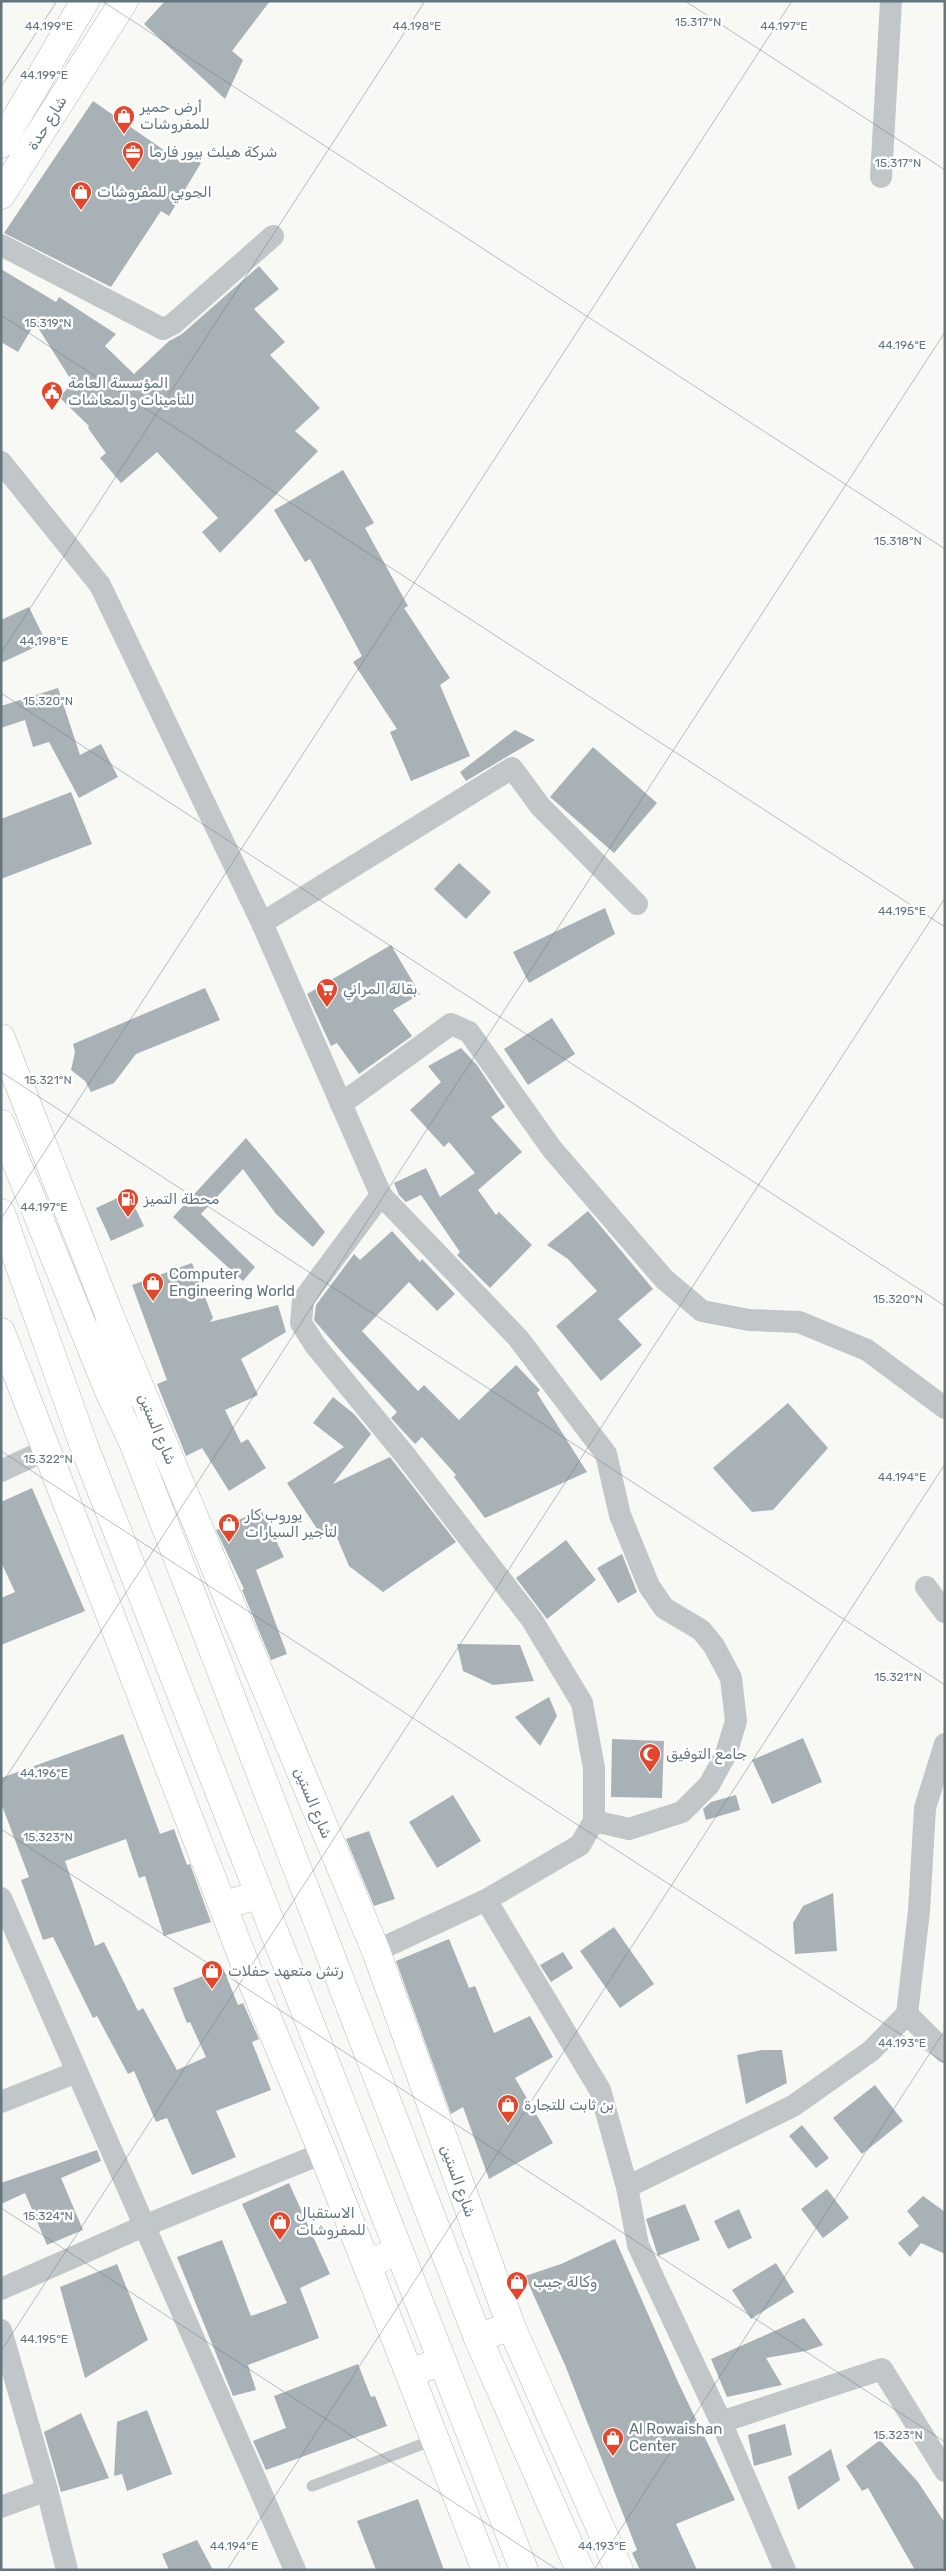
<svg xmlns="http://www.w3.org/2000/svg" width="946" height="2571" font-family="Rubik,Cairo,sans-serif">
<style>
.building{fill:#a8b2b6}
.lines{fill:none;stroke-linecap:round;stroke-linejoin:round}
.primary-casing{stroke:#b3b9bc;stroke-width:29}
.trunk-casing{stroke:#b5b9bc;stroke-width:29}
.service{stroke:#c1c6c9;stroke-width:11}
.minor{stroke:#c1c6c9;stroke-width:22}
.primary{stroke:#fff;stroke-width:28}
.trunk{stroke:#fff;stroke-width:28}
.ticks{fill:none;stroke:#637680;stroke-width:1;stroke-opacity:0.45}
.labels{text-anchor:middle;stroke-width:5;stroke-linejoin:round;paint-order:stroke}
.poi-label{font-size:15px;fill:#637680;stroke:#fff;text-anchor:start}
.street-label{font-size:15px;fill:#637680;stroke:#fff}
.ticks-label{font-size:12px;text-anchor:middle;fill:#637680;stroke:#fff;stroke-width:5;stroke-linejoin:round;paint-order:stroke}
</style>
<rect width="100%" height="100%" fill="#f8f8f5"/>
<g class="building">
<path d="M165 1H270L232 51 243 60 225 99 144 24Z"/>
<path d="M93 101 181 162 186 154 201 163 169 216 161 211 111 287 4 233Z"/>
<path d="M259 266 279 289 254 309 285 342 270 355 320 408 295 431 318 451 220 553 202 532 218 518 157 452 121 483 100 458 106 453 88 428 89 426 59 397 73 383 35 323 18 352 1 342V269L56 302 59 297 116 334 105 346 134 374 169 341 182 334Z"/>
<path d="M343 470 374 523 365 528 408 606 404 608 450 678 440 685 470 756 411 781 390 732 397 729 353 662 362 656 310 559 305 562 274 510Z"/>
<path d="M29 607 46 642 1 663V620Z"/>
<path d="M58 688 80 755 101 744 118 777 79 798 49 742 33 747 25 720 1 728V706Z"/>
<path d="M515 730 535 740 466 781 460 772Z"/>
<path d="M593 747 657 803 614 853 550 797Z"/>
<path d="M71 792 92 844 1 879V819Z"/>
<path d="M459 863 491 892 466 919 434 889Z"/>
<path d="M605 908 615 934 529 983 513 952Z"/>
<path d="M391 945 420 994 393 1010 412 1036 359 1074 337 1043 331 1046 307 994Z"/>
<path d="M205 988 220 1020 136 1054 114 1083 91 1092 85 1081 71 1070 75 1052 73 1044Z"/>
<path d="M552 1018 575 1054 528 1085 504 1049Z"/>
<path d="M461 1048 477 1065 505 1107 491 1117 522 1152 478 1190 496 1215 499 1212 532 1245 490 1288 457 1255 460 1252 421 1195 406 1202 399 1195 394 1183 426 1168 440 1197 475 1173 449 1142 444 1147 410 1110 441 1082 428 1066Z"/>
<path d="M246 1138 325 1232 313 1247 276 1214 243 1169 201 1214 255 1267 243 1281 173 1217Z"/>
<path d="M128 1193 144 1226 111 1241 96 1208Z"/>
<path d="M588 1211 653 1289 618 1319 642 1345 601 1381 556 1326 597 1291 568 1259 547 1245Z"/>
<path d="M392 1231 420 1262 422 1259 455 1294 437 1311 409 1282 362 1331 418 1391 424 1385 459 1420 516 1365 540 1390 537 1393 587 1472 485 1518 454 1477 456 1475 422 1437 415 1444 391 1418 397 1412 346 1357 314 1320 316 1305 354 1254 360 1260Z"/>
<path d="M192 1263 213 1318 210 1322 278 1305 286 1332 241 1359 258 1395 225 1410 241 1443 248 1439 266 1468 229 1491 202 1448 186 1456 157 1384 167 1380 132 1285Z"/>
<path d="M333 1397 354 1414 371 1434 333 1484 390 1457 456 1542 383 1592 349 1566 335 1533 323 1538 287 1483 344 1447 313 1423Z"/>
<path d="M788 1403 828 1448 773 1510 752 1512 713 1468Z"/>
<path d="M32 1488 85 1611 1 1645V1598L15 1592 1 1562V1502Z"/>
<path d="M261 1510 284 1557 256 1570 287 1654 271 1660 242 1590 244 1589 216 1530Z"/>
<path d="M566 1540 596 1580 547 1619 516 1578Z"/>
<path d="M622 1554 637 1592 618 1603 597 1568Z"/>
<path d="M457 1644 520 1645 534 1681 493 1685 463 1671Z"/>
<path d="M549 1697 557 1716 540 1746 515 1717Z"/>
<path d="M123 1734 160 1834 174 1829 187 1865 190 1864 211 1922 164 1936 145 1876 139 1878 126 1839 65 1861 95 1946 104 1942 138 2011 143 2008 177 2070 206 2057 190 2022 187 2023 173 1988 223 1968 238 2005 243 2003 259 2039 252 2042 271 2090 216 2111 236 2157 192 2175 167 2118 156 2122 134 2071 128 2074 97 2016 93 2018 53 1937 43 1940 21 1880 29 1877 1 1803V1778Z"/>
<path d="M803 1738 822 1782 772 1804 752 1760Z"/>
<path d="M612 1739 664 1741 662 1798 611 1797Z"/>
<path d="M453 1795 481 1841 437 1868 409 1822Z"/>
<path d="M736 1795 740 1810 706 1820 703 1809 711 1802Z"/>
<path d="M369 1831 395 1899 374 1906 346 1839Z"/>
<path d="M833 1893 837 1951 795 1954 793 1923 803 1906Z"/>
<path d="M614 1927 654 1984 620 2008 580 1951Z"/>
<path d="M449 1939 469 1988 475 1986 494 2033 530 2016 553 2057 515 2078 553 2143 489 2179 463 2107 451 2114 396 1961Z"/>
<path d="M563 1952 573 1968 551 1982 540 1965Z"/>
<path d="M762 2050H782L787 2083 746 2104 737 2055Z"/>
<path d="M875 2085 903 2121 862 2154 833 2118Z"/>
<path d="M802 2125 829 2158 816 2168 789 2136Z"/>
<path d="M97 2150 101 2161 61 2178 83 2230 47 2245 25 2193 1 2204V2183Z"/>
<path d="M289 2183 330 2274 300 2288 319 2338 248 2365 256 2390 233 2396 177 2257 222 2240 251 2316 287 2303 242 2204Z"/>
<path d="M827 2189 849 2218 823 2238 801 2209Z"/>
<path d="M923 2196 945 2212V2254L921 2243 910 2257 898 2243 919 2226 907 2211Z"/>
<path d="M685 2204 700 2240 658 2256 646 2219Z"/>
<path d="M739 2209 752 2238 728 2249 714 2221Z"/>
<path d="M615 2239 678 2382 735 2500 676 2524 697 2570H640L632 2553 637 2550 565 2365 525 2276 561 2264Z"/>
<path d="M776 2263 794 2292 751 2319 732 2290Z"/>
<path d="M117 2264 148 2340 85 2378 60 2287Z"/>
<path d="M804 2318 823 2345 806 2351 766 2358 782 2385 727 2397 711 2359Z"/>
<path d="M358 2364 371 2397 375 2396 387 2426 266 2470 253 2441 286 2428 274 2396Z"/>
<path d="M147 2410 172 2474 127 2491 122 2474 114 2476 117 2422Z"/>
<path d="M81 2413 109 2478 61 2492 44 2432Z"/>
<path d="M785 2424 792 2455 754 2466 748 2435Z"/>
<path d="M880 2440 918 2482 945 2523V2570H915L868 2488 862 2491 846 2466Z"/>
<path d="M831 2449 840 2480 798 2510 788 2477Z"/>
<path d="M418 2499 444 2570H376L357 2521Z"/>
<path d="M197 2540 213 2570H169L162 2554Z"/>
</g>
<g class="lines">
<g class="primary-casing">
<g id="primary">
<path d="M1 144 85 1"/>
<path d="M1 195 124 1"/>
<path d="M1 1038 109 1314 376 1951 511 2326 619 2570"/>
<path d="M1 1332 249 1974 323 2153 486 2570"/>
</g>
</g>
<g class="trunk-casing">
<g id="trunk">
<path d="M1 1124 108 1389 133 1442 478 2338 580 2570"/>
<path d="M1 1213 84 1446 524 2570"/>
<path d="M109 1314 123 1396"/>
<path d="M223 1906 259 1894"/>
<path d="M367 2264 398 2251"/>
<path d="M478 2338 511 2326"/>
<path d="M410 2373 442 2361"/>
</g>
</g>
<path class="service" d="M312 2486 436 2439"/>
<g class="minor">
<path d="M881 177 891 1"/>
<path d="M1 245 163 329 173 324 273 236"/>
<path d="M1 462 100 585 262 923 381 1195 303 1300 301 1323 315 1345 405 1455 532 1620 582 1703 594 1768V1821L580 1845 486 1900 376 1951"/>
<path d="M262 923 512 768 540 806 637 904"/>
<path d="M341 1104 451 1024 469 1032 552 1149 664 1279 702 1311 749 1320 799 1322 867 1350 945 1408"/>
<path d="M381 1195 518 1338 606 1454 620 1515 649 1586 664 1608 701 1630 714 1646 731 1678 736 1721 726 1754 709 1785 682 1812 629 1829 594 1821"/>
<path d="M1 1471 48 1449"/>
<path d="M926 1587 945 1612"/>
<path d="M1 1898 295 2570"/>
<path d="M486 1900 600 2090 627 2187 638 2245 721 2422 785 2570"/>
<path d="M907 2014 945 2052"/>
<path d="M1 2102 77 2072"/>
<path d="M627 2187 793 2106 871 2051 907 2014 919 1911 925 1808 945 1744"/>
<path d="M1 2289 144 2226 323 2153"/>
<path d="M1 2330 47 2490 67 2570"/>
<path d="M721 2422 882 2369 945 2471"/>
<path d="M1 2507 47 2490"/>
</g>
<use href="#primary" class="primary"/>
<use href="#trunk" class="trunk"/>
</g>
<path class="ticks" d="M102 1 945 549M685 1 945 170M1 87 57 1M1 315 945 927M1 653 425 1M1 693 945 1306M1 1072 945 1685M1 1219 792 1M1 1451 945 2063M1 1785 945 332M1 1829 945 2442M1 2208 558 2570M1 2351 945 898M227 2570 945 1464M594 2570 945 2030"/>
<defs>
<g id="shop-pin" transform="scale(1.125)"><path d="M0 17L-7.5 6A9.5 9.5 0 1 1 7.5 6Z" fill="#e3462a" stroke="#fff"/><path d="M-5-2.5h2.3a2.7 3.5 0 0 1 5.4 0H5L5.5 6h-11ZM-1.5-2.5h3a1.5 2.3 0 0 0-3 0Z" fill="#fff"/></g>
<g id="office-pin" transform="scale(1.125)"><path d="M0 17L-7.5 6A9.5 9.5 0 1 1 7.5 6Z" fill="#e3462a" stroke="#fff"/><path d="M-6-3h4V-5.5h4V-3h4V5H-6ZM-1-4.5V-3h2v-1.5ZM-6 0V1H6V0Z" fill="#fff"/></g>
<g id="civic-pin" transform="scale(1.125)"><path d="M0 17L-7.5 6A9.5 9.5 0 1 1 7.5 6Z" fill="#e3462a" stroke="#fff"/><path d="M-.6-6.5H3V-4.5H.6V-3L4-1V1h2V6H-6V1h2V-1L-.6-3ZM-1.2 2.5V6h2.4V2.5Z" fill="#fff"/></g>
<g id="supermarket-pin" transform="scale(1.125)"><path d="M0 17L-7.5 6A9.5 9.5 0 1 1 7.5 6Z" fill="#e3462a" stroke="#fff"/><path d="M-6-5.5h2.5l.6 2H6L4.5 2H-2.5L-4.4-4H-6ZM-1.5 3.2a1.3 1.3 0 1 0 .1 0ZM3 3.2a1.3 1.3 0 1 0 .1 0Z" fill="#fff"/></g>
<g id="fuel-pin" transform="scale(1.125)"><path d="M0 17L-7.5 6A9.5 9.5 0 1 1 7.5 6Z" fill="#e3462a" stroke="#fff"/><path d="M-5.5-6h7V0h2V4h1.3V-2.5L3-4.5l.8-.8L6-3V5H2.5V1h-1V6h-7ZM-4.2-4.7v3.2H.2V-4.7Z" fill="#fff"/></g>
<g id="mosque-pin" transform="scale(1.125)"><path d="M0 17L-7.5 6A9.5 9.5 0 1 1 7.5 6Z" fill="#e3462a" stroke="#fff"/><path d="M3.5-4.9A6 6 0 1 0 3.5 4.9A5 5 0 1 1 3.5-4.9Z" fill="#fff"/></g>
</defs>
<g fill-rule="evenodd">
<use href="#shop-pin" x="124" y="116"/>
<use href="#office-pin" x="133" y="152"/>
<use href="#shop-pin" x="81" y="192"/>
<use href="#civic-pin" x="52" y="392"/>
<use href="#supermarket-pin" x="327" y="989"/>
<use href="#fuel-pin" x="128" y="1199"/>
<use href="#shop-pin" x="153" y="1283"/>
<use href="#shop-pin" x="229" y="1524"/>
<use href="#mosque-pin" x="650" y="1754"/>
<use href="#shop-pin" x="212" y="1971"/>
<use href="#shop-pin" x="508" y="2105"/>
<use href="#shop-pin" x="280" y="2222"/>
<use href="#shop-pin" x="517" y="2282"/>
<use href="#shop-pin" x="613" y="2438"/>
</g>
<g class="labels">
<g class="poi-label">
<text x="140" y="112">أرض حمير<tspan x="140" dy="17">للمفروشات</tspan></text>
<text x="149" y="157">شركة هيلث بيور فارما</text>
<text x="97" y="197">الجوبي للمفروشات</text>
<text x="68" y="388">المؤسسة العامة<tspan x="68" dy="17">للتأمينات والمعاشات</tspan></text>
<text x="343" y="994">بقالة المراني</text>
<text x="144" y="1204">محطة التميز</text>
<text x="169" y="1279">Computer<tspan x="169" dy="17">Engineering World</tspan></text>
<text x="245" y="1520">يوروب كار<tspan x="245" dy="17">لتأجير السيارات</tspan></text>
<text x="666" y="1759">جامع التوفيق</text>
<text x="228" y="1976">رتش متعهد حفلات</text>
<text x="524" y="2110">بن ثابت للتجارة</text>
<text x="296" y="2218">الاستقبال<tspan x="296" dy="17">للمفروشات</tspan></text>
<text x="533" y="2287">وكالة جيب</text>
<text x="629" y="2434">Al Rowaishan<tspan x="629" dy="17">Center</tspan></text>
</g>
<g class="street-label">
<text transform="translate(47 123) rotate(-58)" y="5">شارع حدة</text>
<text transform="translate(157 1429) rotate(67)" y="5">شارع الستين</text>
<text transform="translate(313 1803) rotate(67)" y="5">شارع الستين</text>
<text transform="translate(458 2181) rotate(70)" y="5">شارع الستين</text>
</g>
</g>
<g class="ticks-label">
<text x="698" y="26">15.317°N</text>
<text x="417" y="30">44.198°E</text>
<text x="49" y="30">44.199°E</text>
<text x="784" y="30">44.197°E</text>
<text x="44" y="79">44.199°E</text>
<text x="898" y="167">15.317°N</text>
<text x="48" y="327">15.319°N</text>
<text x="902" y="349">44.196°E</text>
<text x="898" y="545">15.318°N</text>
<text x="44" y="645">44.198°E</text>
<text x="48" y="705">15.320°N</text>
<text x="902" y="915">44.195°E</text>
<text x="48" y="1084">15.321°N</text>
<text x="44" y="1211">44.197°E</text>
<text x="898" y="1303">15.320°N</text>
<text x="48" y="1463">15.322°N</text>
<text x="902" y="1481">44.194°E</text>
<text x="898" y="1681">15.321°N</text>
<text x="44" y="1777">44.196°E</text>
<text x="48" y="1841">15.323°N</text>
<text x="902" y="2047">44.193°E</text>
<text x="48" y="2220">15.324°N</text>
<text x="44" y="2343">44.195°E</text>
<text x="898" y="2439">15.323°N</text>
<text x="234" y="2550">44.194°E</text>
<text x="602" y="2550">44.193°E</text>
</g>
<rect width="946" height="2571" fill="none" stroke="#637680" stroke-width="5"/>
</svg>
